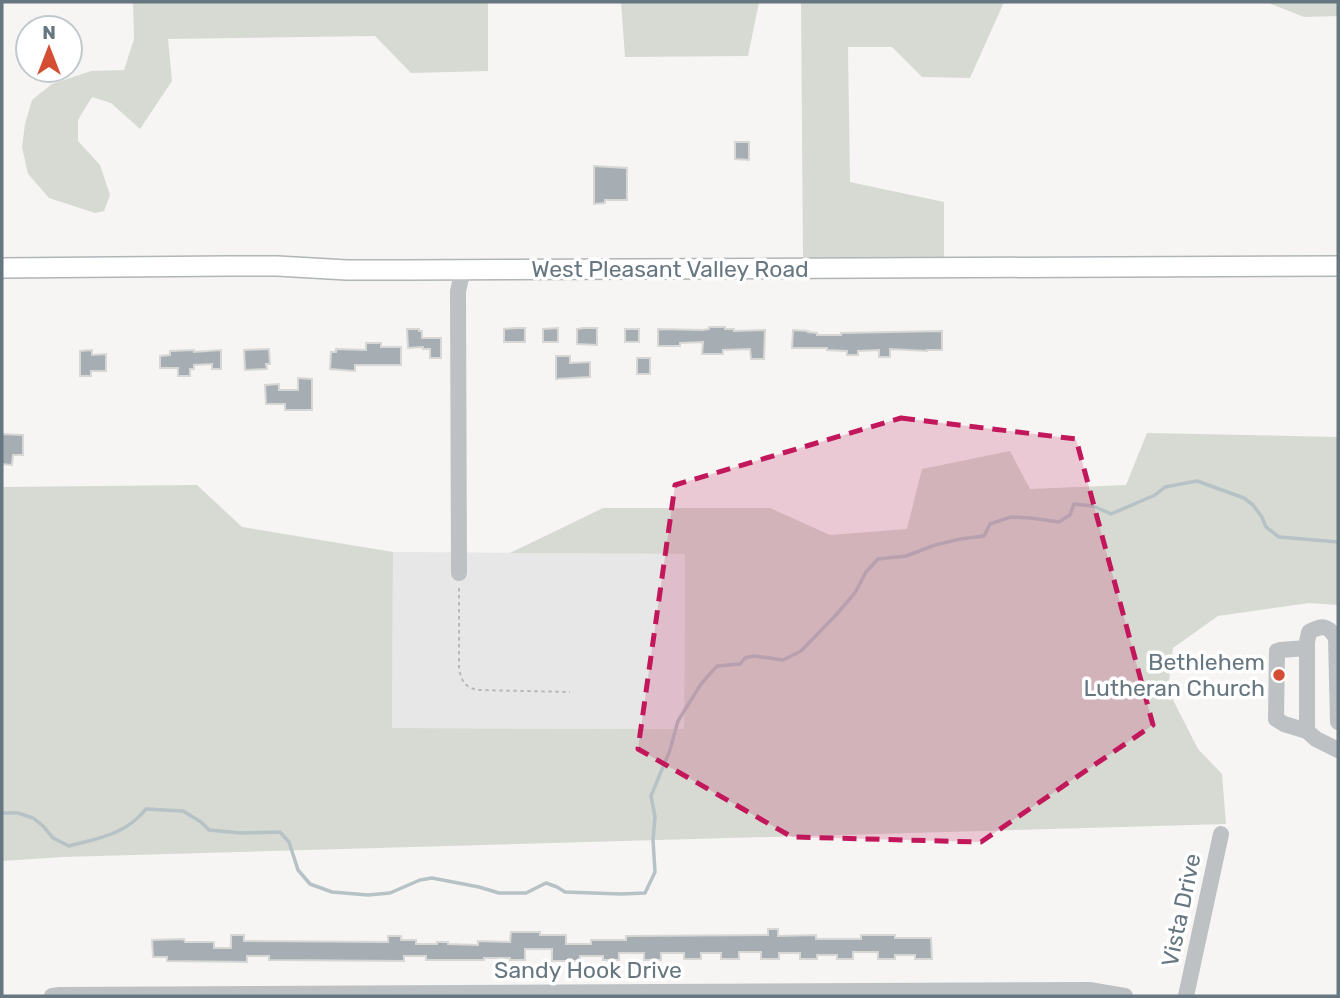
<svg xmlns="http://www.w3.org/2000/svg" width="1340" height="998" font-family="Rubik,sans-serif">
<style>
.built{fill:#e6e7e6}
.green{fill:#d6dad2}
.lines{fill:none;stroke-linecap:round;stroke-linejoin:round}
.stream{stroke:#b6c2c5;stroke-width:3.5}
.building{fill:#a7aeb3;stroke:#d7d7d5;stroke-width:2}
.major-casing{stroke:#b0b5b8;stroke-width:22}
.path{stroke:#b7babc;stroke-width:2;stroke-dasharray:3.5 3.5;stroke-linecap:butt}
.minor{stroke:#bdc1c4;stroke-width:16}
.major{stroke:#fff;stroke-width:19}
.marked{fill:#c2185b;fill-opacity:0.2;stroke:#c2185b;stroke-width:5;stroke-dasharray:14 9;stroke-linejoin:round}
.poi-dot{fill:#d54e33;stroke:#fff;stroke-width:2.5}
.labels{text-anchor:middle;stroke-width:7;stroke-linejoin:round;paint-order:stroke}
.street-label{font-size:23px;fill:#677781;stroke:#fff}
.poi-label{font-size:23px;fill:#677781;stroke:#fff;text-anchor:end}
</style>
<rect width="100%" height="100%" fill="#f6f5f3"/>
<path class="built" d="M393 552 685 554 684 729 392 728Z"/>
<g class="green">
<path d="M133 2H488V71L411 73 375 36 168 39 172 81 140 129 111 103 92 97 78 120V141L100 165 110 195 104 211 95 213 49 198 28 174 22 147 25 124 32 100 52 84 91 71 124 70 134 39Z"/>
<path d="M621 2H759L748 56 625 57Z"/>
<path d="M801 2H1004L970 78 922 77 892 47H848L850 182 944 202V258H803Z"/>
<path d="M1266 2H1338V16L1304 17Z"/>
<path d="M1147 433 1338 437V605L1309 603 1218 616 1173 648 1168 690 1198 749 1222 774 1226 824 63 857 2 861V487L197 485 242 527 393 552 392 728 684 729 685 554 510 553 603 508H770L830 535 907 529 922 469 1010 451 1030 489 1126 485Z"/>
</g>
<g class="lines">
<path class="stream" d="M2 813H18L33 818 43 826 53 838 69 846C99 838 125 835 146 809L183 811 201 822 209 830 241 833 280 832 289 842 298 870 310 884 332 892 368 895 390 893 420 880 432 878 479 887 499 893H526L546 883 557 887 565 892 621 894 645 893 655 872 653 840 655 817 651 796 670 750 678 721 701 684 717 666 740 664 745 658 754 656 783 660 801 651 835 616 855 593 866 572 878 559 906 556 935 545 960 539 984 536 990 524 1011 517 1031 518 1059 522 1070 515 1074 504 1093 506 1111 514 1155 495 1165 487 1197 481 1244 498 1253 505 1262 517 1266 527 1279 537 1338 542"/>
</g>
<g class="building">
<path d="M735 142H749V160L735 159Z"/>
<path d="M594 166 627 168V200H605V203L594 204Z"/>
<path d="M709 327H725V329H734V331L765 330 764 359H751L750 349 723 350V354H702L703 342 680 343V346H658V329L703 330 709 329Z"/>
<path d="M515 328H525V342H504V329Z"/>
<path d="M558 328V342H543V329Z"/>
<path d="M583 328H597V345L577 344V329Z"/>
<path d="M407 329H419V331H422V338H441V358H430V349H423V347L408 348Z"/>
<rect x="625" y="329" width="14" height="13"/>
<path d="M793 330 808 331V332L817 333V335H841V333L942 331V350H927V351L890 349V357H879V350L858 351V355H847V351L827 350V348H792Z"/>
<path d="M366 343H381V347H401V365H355V371L330 369 331 352H336V349L366 350Z"/>
<path d="M269 349 270 364H266L267 369 245 370 244 350Z"/>
<path d="M92 350V355L106 354V371H91V376H80V351Z"/>
<path d="M194 350V352L221 350V369H212V364L194 365V369H190V376H178V368H160V356L170 355V351Z"/>
<path d="M556 356H570V363L590 362V377L556 379Z"/>
<rect x="637" y="358" width="13" height="16"/>
<path d="M298 378 312 379V410H285V404H266L265 385 279 384V390H298Z"/>
<path d="M2 434 23 435V455H13L12 465 2 464Z"/>
<path d="M768 929H778V936L816 935V939H861V935H895V938H931L932 959H915V955H895V959H878V952H853V959H837V955H817V959H800V953H779V959H761V952H739V959H721V953H701V959H684V953H661V960H644V953H619V960H603V956H580V961H552V949H525V960H510V958H484V960H426V956H404V961L269 960V956H247V962L167 961V957H153L152 940 184 939 185 942H214V948H231V935H244V941L388 942V936H401V940H416V944H437V942H448V944L478 945V941L510 942 511 932H540V935H566V944H591V940H626V936L768 935Z"/>
</g>
<g class="lines">
<g class="major-casing">
<path id="major" d="M2 268 229 266H277L347 270H407L1338 266"/>
</g>
<path class="path" d="M459 588V669C462 682 464 686 477 690L570 692"/>
<g class="minor">
<path d="M459 573 458 291 463 270"/>
<path d="M1307 648 1280 650 1277 651 1276 719 1284 724 1307 731 1316 739 1338 750"/>
<path d="M1307 731V642L1309 632C1322 625 1328 625 1336 638L1338 722"/>
<path d="M52 996 60 995 1089 990 1125 996"/>
<path d="M1186 996 1221 834"/>
</g>
<use href="#major" class="major"/>
</g>
<path class="marked" d="M901 418 1076 439 1153 725 981 842 792 837 638 749 675 485Z"/>
<circle class="poi-dot" cx="1279" cy="675" r="7"/>
<g class="labels">
<g class="street-label">
<text x="670" y="277">West Pleasant Valley Road</text>
<text transform="translate(1181 910) rotate(-78)" y="8">Vista Drive</text>
<text x="588" y="978">Sandy Hook Drive</text>
</g>
<g class="poi-label">
<text x="1265" y="670">Bethlehem<tspan x="1265" dy="26">Lutheran Church</tspan></text>
</g>
</g>
<rect width="1340" height="998" fill="none" stroke="#677781" stroke-width="7"/>
<g transform="translate(49 49)"><circle r="33" fill="#ffffff" stroke="#c2c9cd" stroke-width="2"/>
<path d="M0-5L12 26L0 18L-12 26Z" fill="#d54e33"/>
<text y="-10" font-size="19" font-weight="bold" text-anchor="middle" fill="#677781">N</text>
</g>
</svg>
